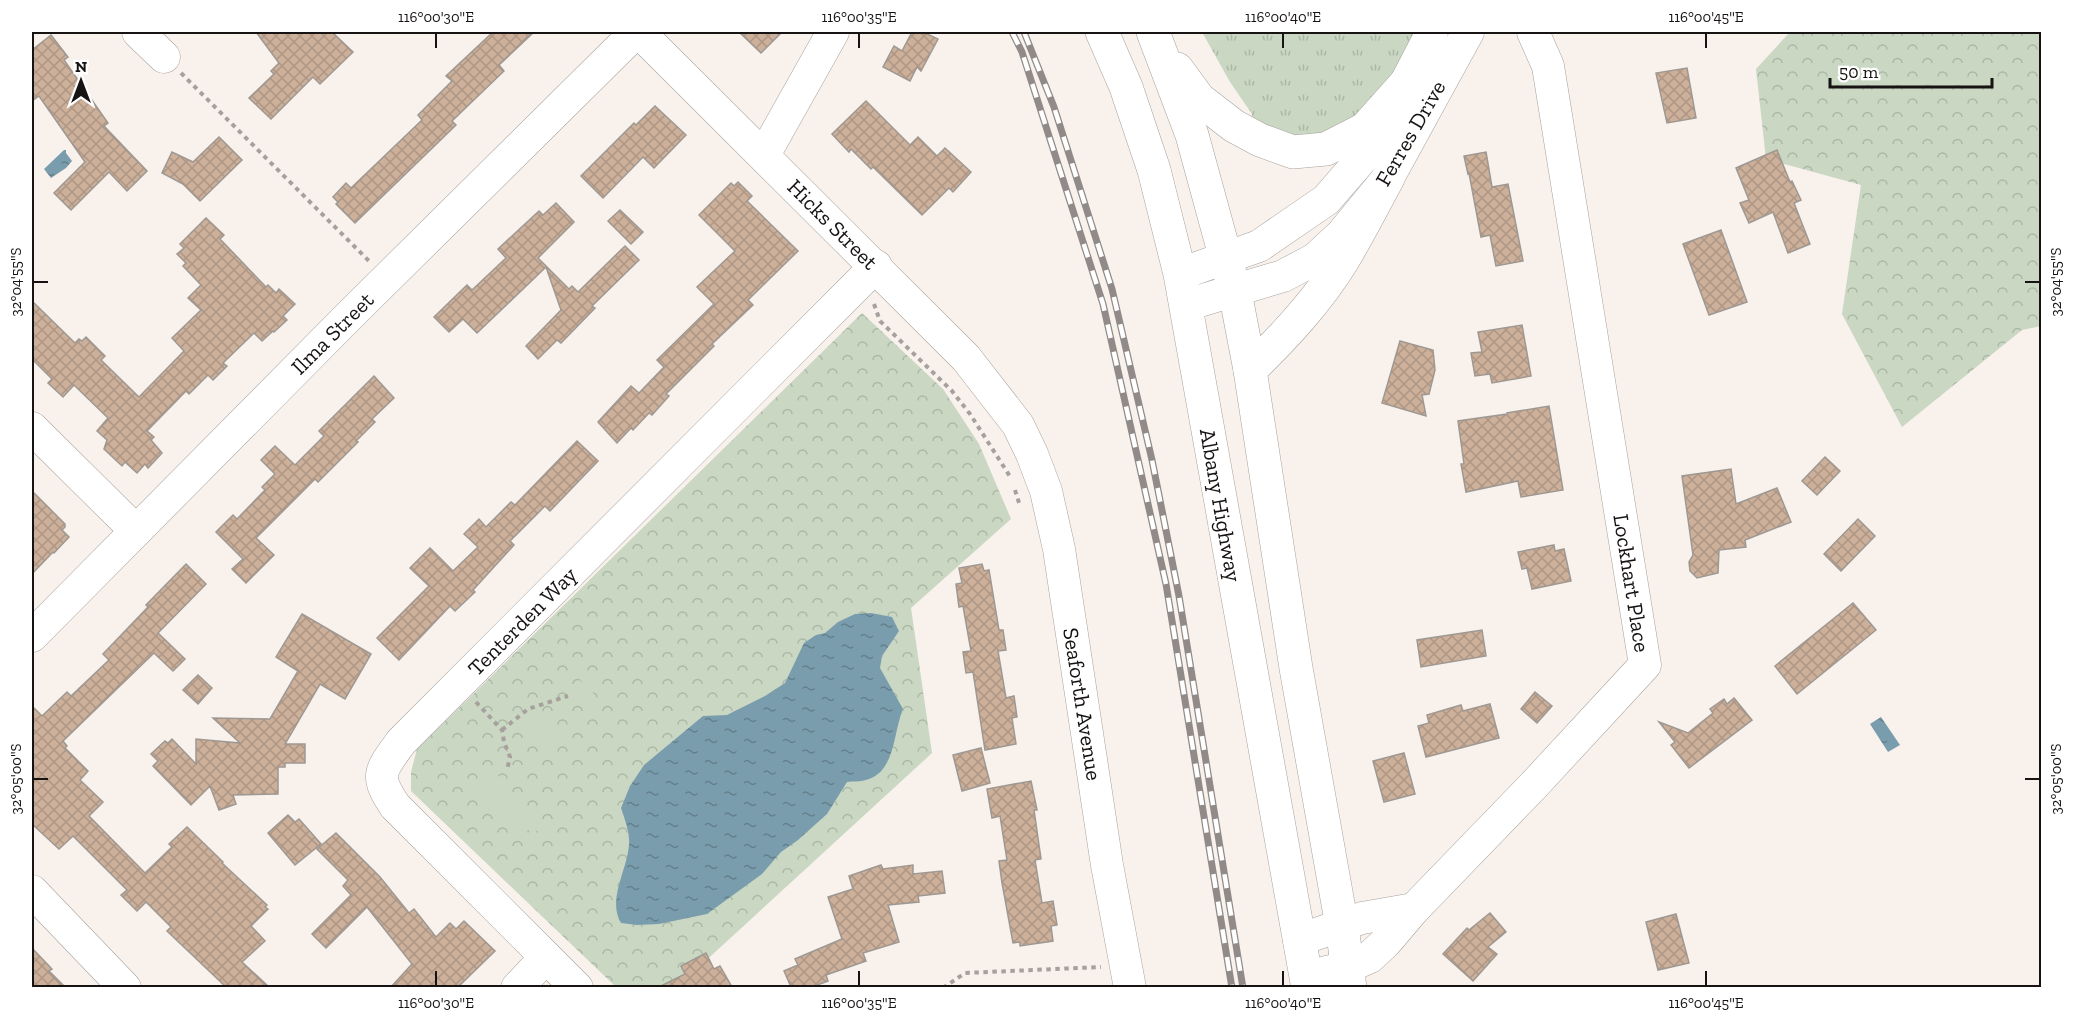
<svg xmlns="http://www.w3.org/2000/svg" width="2073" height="1019" font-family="'Zilla Slab',serif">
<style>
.grass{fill:url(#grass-tufts)}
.forest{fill:url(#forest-crowns)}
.garden{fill:#c9d7c3}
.water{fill:url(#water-ripples)}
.building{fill:url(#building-cross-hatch);stroke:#9e9893;stroke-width:1.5}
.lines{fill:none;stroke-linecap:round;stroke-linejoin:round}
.minor-casing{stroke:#a8a29d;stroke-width:33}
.highway-casing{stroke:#a8a29d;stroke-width:34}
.path{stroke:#a7a19e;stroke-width:4;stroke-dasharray:4.5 4.5;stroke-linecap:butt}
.minor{stroke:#fff;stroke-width:32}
.highway{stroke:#fff;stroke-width:33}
.rail-casing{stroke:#908b88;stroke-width:7}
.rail{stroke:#fff;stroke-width:4.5;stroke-dasharray:14;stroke-linecap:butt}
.ticks{fill:none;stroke:#161312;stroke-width:2}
.labels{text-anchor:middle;stroke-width:6;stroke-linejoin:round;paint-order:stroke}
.street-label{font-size:22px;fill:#161312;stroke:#fff}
.neatline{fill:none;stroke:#161312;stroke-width:2}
.ticks-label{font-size:15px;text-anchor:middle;fill:#161312}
</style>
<defs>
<pattern id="grass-tufts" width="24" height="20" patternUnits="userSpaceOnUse" patternTransform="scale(1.5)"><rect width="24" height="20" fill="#c9d7c3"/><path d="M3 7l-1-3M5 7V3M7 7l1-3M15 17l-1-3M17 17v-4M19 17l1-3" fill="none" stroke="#acb8a6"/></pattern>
<pattern id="forest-crowns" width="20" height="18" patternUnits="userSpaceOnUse" patternTransform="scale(1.5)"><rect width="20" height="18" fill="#c9d7c3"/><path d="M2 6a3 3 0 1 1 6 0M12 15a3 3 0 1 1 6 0" fill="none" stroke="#acb8a6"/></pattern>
<pattern id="water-ripples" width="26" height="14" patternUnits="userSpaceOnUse" patternTransform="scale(1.5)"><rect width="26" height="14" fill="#7a9dad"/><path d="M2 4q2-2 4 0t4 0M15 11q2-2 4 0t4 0" fill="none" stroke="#637f8b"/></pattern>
<pattern id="building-cross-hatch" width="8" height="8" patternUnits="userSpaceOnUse" patternTransform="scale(1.5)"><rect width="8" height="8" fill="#ccb09a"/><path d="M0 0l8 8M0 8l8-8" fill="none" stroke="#ae9684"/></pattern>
</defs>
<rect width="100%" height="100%" fill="#f8f1ec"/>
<path class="grass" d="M1202 32H1418L1397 69 1360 118 1307 143 1251 123 1252 114 1230 82Z"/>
<g class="forest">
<path d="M1790 32H2041V326L2022 330 1902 427 1842 314 1861 185 1766 159 1756 69Z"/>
<path d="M862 313 943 389 979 444 1011 519 911 608 932 753 677 987H616L411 791V772L417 749Z"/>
</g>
<g class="garden">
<path d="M580 680 594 694 581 707 567 693Z"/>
<path d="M538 712C555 717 557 723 564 739L555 748C539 747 530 742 522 728L528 716Z"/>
<path d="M490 771 508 782 506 788 511 800 544 831C535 831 525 831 516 828 495 820 456 788 490 771Z"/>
</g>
<g class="water">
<path d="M64 150H66V153L72 161 66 168 51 178 44 169Z"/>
<path d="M871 613 892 617 899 631 882 656 880 668 903 709C893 732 896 772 866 780 860 782 853 781 847 782L827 814 798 840 781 852 762 874 707 914 659 924 637 925 621 923C607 899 627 871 629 845 630 833 625 820 621 808L630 786 644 765 703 716 727 715 765 696 785 683 804 643 816 635 825 633 838 622 855 614Z"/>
<path d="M1881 717 1900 745 1888 752 1870 724Z"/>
</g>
<g class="building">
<path d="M256 32H332L353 52 320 84 313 77 271 119 249 98 274 74 271 71 279 63Z"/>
<path d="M493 32H534L499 65 504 71 452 121 456 125 355 223 336 204 338 202 333 197 346 183 351 188 422 120 418 115 452 81 446 76Z"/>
<path d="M739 32H782L761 53Z"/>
<path d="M912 32H923L938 39 921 71 917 67 910 81 883 67 894 46 902 51Z"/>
<path d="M51 35 68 57 64 60 108 123 104 126 147 171 127 191 109 172 71 210 54 193 85 162 39 96 32 101V50Z"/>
<path d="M1687 68 1696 118 1667 123 1656 73Z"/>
<path d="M866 101 910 145 918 137 937 156 945 148 971 172 953 192 949 188 922 215 873 167 871 169 851 149 849 152 832 134Z"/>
<path d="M655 106 686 135 654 168 643 157 603 198 581 176 634 123 636 125Z"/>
<path d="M219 137 242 160 200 201 183 184 162 173 172 152 193 162Z"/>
<path d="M1777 150 1790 182 1792 181 1801 200 1794 203 1810 244 1788 253 1773 212 1749 223 1740 203 1749 200 1736 168Z"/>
<path d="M1486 152 1492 187 1508 184 1523 261 1496 266 1490 235 1481 237 1469 173 1468 174 1464 156Z"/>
<path d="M738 182 752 196 747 201 798 251 748 300 753 305 712 344 714 346 666 394 669 396 652 415 649 413 633 430 631 428 617 443 598 422 631 386 639 393 664 367 657 360 714 304 697 287 735 251 699 215 731 183 734 186Z"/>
<path d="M556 203 574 222 538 258 569 289 572 286 578 292 625 246 639 260 592 306 595 308 561 343 557 340 538 359 526 346 561 310 546 267 477 333 463 319 449 332 434 317 467 285 472 290 506 258 498 249 539 211 543 215Z"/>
<path d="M620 210 643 232 631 244 608 221Z"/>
<path d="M206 218 224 235 220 239 266 287 268 285 276 293 279 289 295 304 283 316 287 320 274 332 273 331 262 341 254 333 223 363 227 366 213 380 208 375 189 394 186 391 147 431 154 437 151 440 162 453 148 468 145 464 137 473 125 462 122 466 104 449 107 440 97 431 108 418 74 385 63 397 48 383 52 379 32 359V301L75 343 79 339 82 341 86 337 105 356 101 360 139 397 184 351 172 338 201 310 188 298 201 285 183 266 186 263 177 254 184 248 180 244Z"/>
<path d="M1721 230 1747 302 1709 315 1683 244Z"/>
<path d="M1522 325 1531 376 1492 383 1490 374 1475 376 1471 353 1482 352 1478 332Z"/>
<path d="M1400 341 1433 350 1435 370 1429 394 1422 395 1426 416 1382 403Z"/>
<path d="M374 376 394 398 372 419 375 422 356 441 358 442 318 482 315 479 256 538 274 555 246 583 232 569 243 559 216 532 233 515 237 519 265 490 262 487 275 474 261 460 275 446 295 465 324 436 319 431Z"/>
<path d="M1549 406 1563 490 1521 497 1518 481 1466 492 1461 464H1464L1458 421 1507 414V413Z"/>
<path d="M577 441 598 461 550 511 545 506 510 541 514 545 473 590 475 592 455 611 450 606 399 660 377 638 429 586 410 568 430 548 453 571 478 547 464 534 479 519 486 527 511 502 515 505Z"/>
<path d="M1825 457 1840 471 1817 495 1802 481Z"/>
<path d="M1731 469 1736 504 1777 488 1791 522 1745 540 1746 547 1719 550 1718 573 1697 578 1690 571 1689 562 1693 555 1682 476Z"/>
<path d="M32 491 65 524V527L62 530 69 537 54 553 53 552 32 574Z"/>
<path d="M1858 519 1875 536 1841 571 1824 554Z"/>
<path d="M1554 545 1555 551 1564 549 1571 581 1532 589 1527 568 1522 569 1518 552Z"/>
<path d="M186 564 206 584 158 633 185 659 173 671 154 653 63 741 67 746 65 748 88 771 80 780 103 802 89 816 145 873 172 847 169 844 187 827 223 862 222 863 267 905 265 907 268 909 251 926 265 941 242 962 269 987H226L167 931 171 927 146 902 137 911 121 895 127 890 73 836 59 849 32 824V706L42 716 67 692 71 696 109 660 103 654 148 607 146 605Z"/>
<path d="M982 564 984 571 989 570 999 630H1003L1006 650 998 651 1006 698 1014 696 1017 717 1012 718 1016 744 985 750 973 672 966 673 963 652 971 651 963 606 959 607 956 584 962 583 959 568Z"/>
<path d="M1853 603 1876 630 1797 694 1775 666Z"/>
<path d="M302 614 371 654 345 699 320 684 285 744H305V763H285V767H278V794L233 795 236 804 219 810 210 786 191 805 153 766 158 761 151 754 165 741 168 743 172 739 196 764V739L240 743 213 718 270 719 298 671 276 657Z"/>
<path d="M1482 630 1486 656 1421 667 1417 640Z"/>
<path d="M198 675 212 688 198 704 183 690Z"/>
<path d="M1535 692 1552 706 1537 723 1521 709Z"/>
<path d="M1734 698 1752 720 1689 768 1671 745 1675 742 1659 722 1688 733 1713 713 1710 709 1724 699 1727 704Z"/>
<path d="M1490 704 1499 738 1426 757 1418 726 1429 723 1427 715 1461 705 1463 711Z"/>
<path d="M981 748 990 783 962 791 953 755Z"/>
<path d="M1404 753 1415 794 1384 802 1373 761Z"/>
<path d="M1031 781 1037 810H1034L1041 859 1035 860 1042 903 1053 901 1057 925 1051 926 1053 941 1020 946V942L1013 943 1002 883 999 861 1007 860 1000 816 992 818 987 789Z"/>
<path d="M288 815 295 822 299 819 321 844 295 865 268 833Z"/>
<path d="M336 833 380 877 409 913 414 909 436 937 450 923 456 929 464 921 495 951 458 987H391L412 964 367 907 326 948 312 934 351 895 343 886 348 880 317 849Z"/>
<path d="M881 865 883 869 913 865V874L942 871 945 893 918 896 919 902 888 905 899 942 863 953 866 961 826 975 828 981 812 987H791L784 971 798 965 795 959 842 939 828 897 853 889 849 876Z"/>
<path d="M1490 913 1506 932 1488 947 1497 954 1473 981 1443 954 1467 928 1469 930Z"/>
<path d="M1676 914 1689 963 1658 970 1646 922Z"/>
<path d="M32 948 52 969 49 971 65 987H32Z"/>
<path d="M706 953 714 969 720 966 732 987H659L685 974 681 966Z"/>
</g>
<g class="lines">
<g class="minor-casing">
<g id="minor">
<path d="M138 32 164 57"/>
<path d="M639 32 966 358 1018 425 1032 454 1046 491 1059 549 1107 865 1130 988"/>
<path d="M764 155 833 32"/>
<path d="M1180 274 1259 246 1326 200 1373 146 1432 32"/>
<path d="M1186 305 1283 276 1315 259 1342 234 1388 178 1468 32"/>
<path d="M32 428 136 531"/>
<path d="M32 636 348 317 636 32"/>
<path d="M32 891 125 988"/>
<path d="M1299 940 1362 918 1414 909"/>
<path d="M546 957 577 988"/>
<path d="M1306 977 1347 967 1370 957 1386 942 1414 909 1533 786 1645 665 1548 66 1533 32"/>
<path d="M517 988 546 957 395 806C374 775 380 771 401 742L876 266"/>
</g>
</g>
<g class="highway-casing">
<g id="highway">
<path d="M1102 32 1126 87 1154 170 1180 274 1308 988"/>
<path d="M1153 32 1192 135 1235 292 1250 370 1296 668 1342 926 1350 988"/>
<path d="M1177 69 1199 99 1234 126 1260 140 1293 152 1326 149 1365 129 1406 83"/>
<path d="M1250 370C1284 337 1318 301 1343 260 1359 233 1373 206 1388 178"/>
</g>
</g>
<g class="path">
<path d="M181 73 369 261"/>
<path d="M874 304 880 321 952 391 970 414 1011 478"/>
<path d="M1015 490 1020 506"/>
<path d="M476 702 502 730 504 742 510 757 507 770"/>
<path d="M502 730 528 709 568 696"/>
<path d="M943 988 965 973 1101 967"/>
</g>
<use href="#minor" class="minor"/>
<use href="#highway" class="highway"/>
<g class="rail-casing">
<g id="rail">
<path d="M1012 32 1022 52 1103 304 1166 584 1232 988"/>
<path d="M1024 32 1054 107 1112 289 1152 460 1179 596 1243 988"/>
</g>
</g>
<use href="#rail" class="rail"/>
</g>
<path class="ticks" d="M436 33V48M859 33V48M1283 33V48M1706 33V48M33 282H48M2025 282H2040M33 779H48M2025 779H2040M436 971V986M859 971V986M1283 971V986M1706 971V986"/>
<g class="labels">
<g class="street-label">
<text transform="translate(1410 133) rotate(-60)" y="8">Ferres Drive</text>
<text transform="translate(833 224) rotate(45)" y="8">Hicks Street</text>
<text transform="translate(332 333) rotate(-45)" y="8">Ilma Street</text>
<text transform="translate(1221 505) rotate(80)" y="8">Albany Highway</text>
<text transform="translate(1632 583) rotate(81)" y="8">Lockhart Place</text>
<text transform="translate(522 621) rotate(-45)" y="8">Tenterden Way</text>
<text transform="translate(1083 704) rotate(81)" y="8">Seaforth Avenue</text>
</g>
</g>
<rect width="2073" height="1019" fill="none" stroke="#ffffff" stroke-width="66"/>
<g transform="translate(81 81)" stroke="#ffffff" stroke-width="4.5" paint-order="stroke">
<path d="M0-4.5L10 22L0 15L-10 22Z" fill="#161312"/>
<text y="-9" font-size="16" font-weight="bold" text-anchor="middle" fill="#161312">N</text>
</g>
<path d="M1830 78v9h162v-9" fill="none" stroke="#161312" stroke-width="3"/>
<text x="1839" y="78" font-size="18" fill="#161312" stroke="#ffffff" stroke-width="4.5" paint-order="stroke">50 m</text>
<rect x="33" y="33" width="2007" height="953" class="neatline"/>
<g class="ticks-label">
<text x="436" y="22">116°00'30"E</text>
<text x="859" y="22">116°00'35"E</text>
<text x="1283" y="22">116°00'40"E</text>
<text x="1706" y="22">116°00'45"E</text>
<text transform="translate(16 282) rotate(-90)" y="5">32°04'55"S</text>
<text transform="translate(2056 282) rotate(-90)" y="5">32°04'55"S</text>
<text transform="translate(16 779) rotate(-90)" y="5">32°05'00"S</text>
<text transform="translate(2056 779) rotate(-90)" y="5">32°05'00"S</text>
<text x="436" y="1008">116°00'30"E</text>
<text x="859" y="1008">116°00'35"E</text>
<text x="1283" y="1008">116°00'40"E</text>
<text x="1706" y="1008">116°00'45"E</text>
</g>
</svg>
